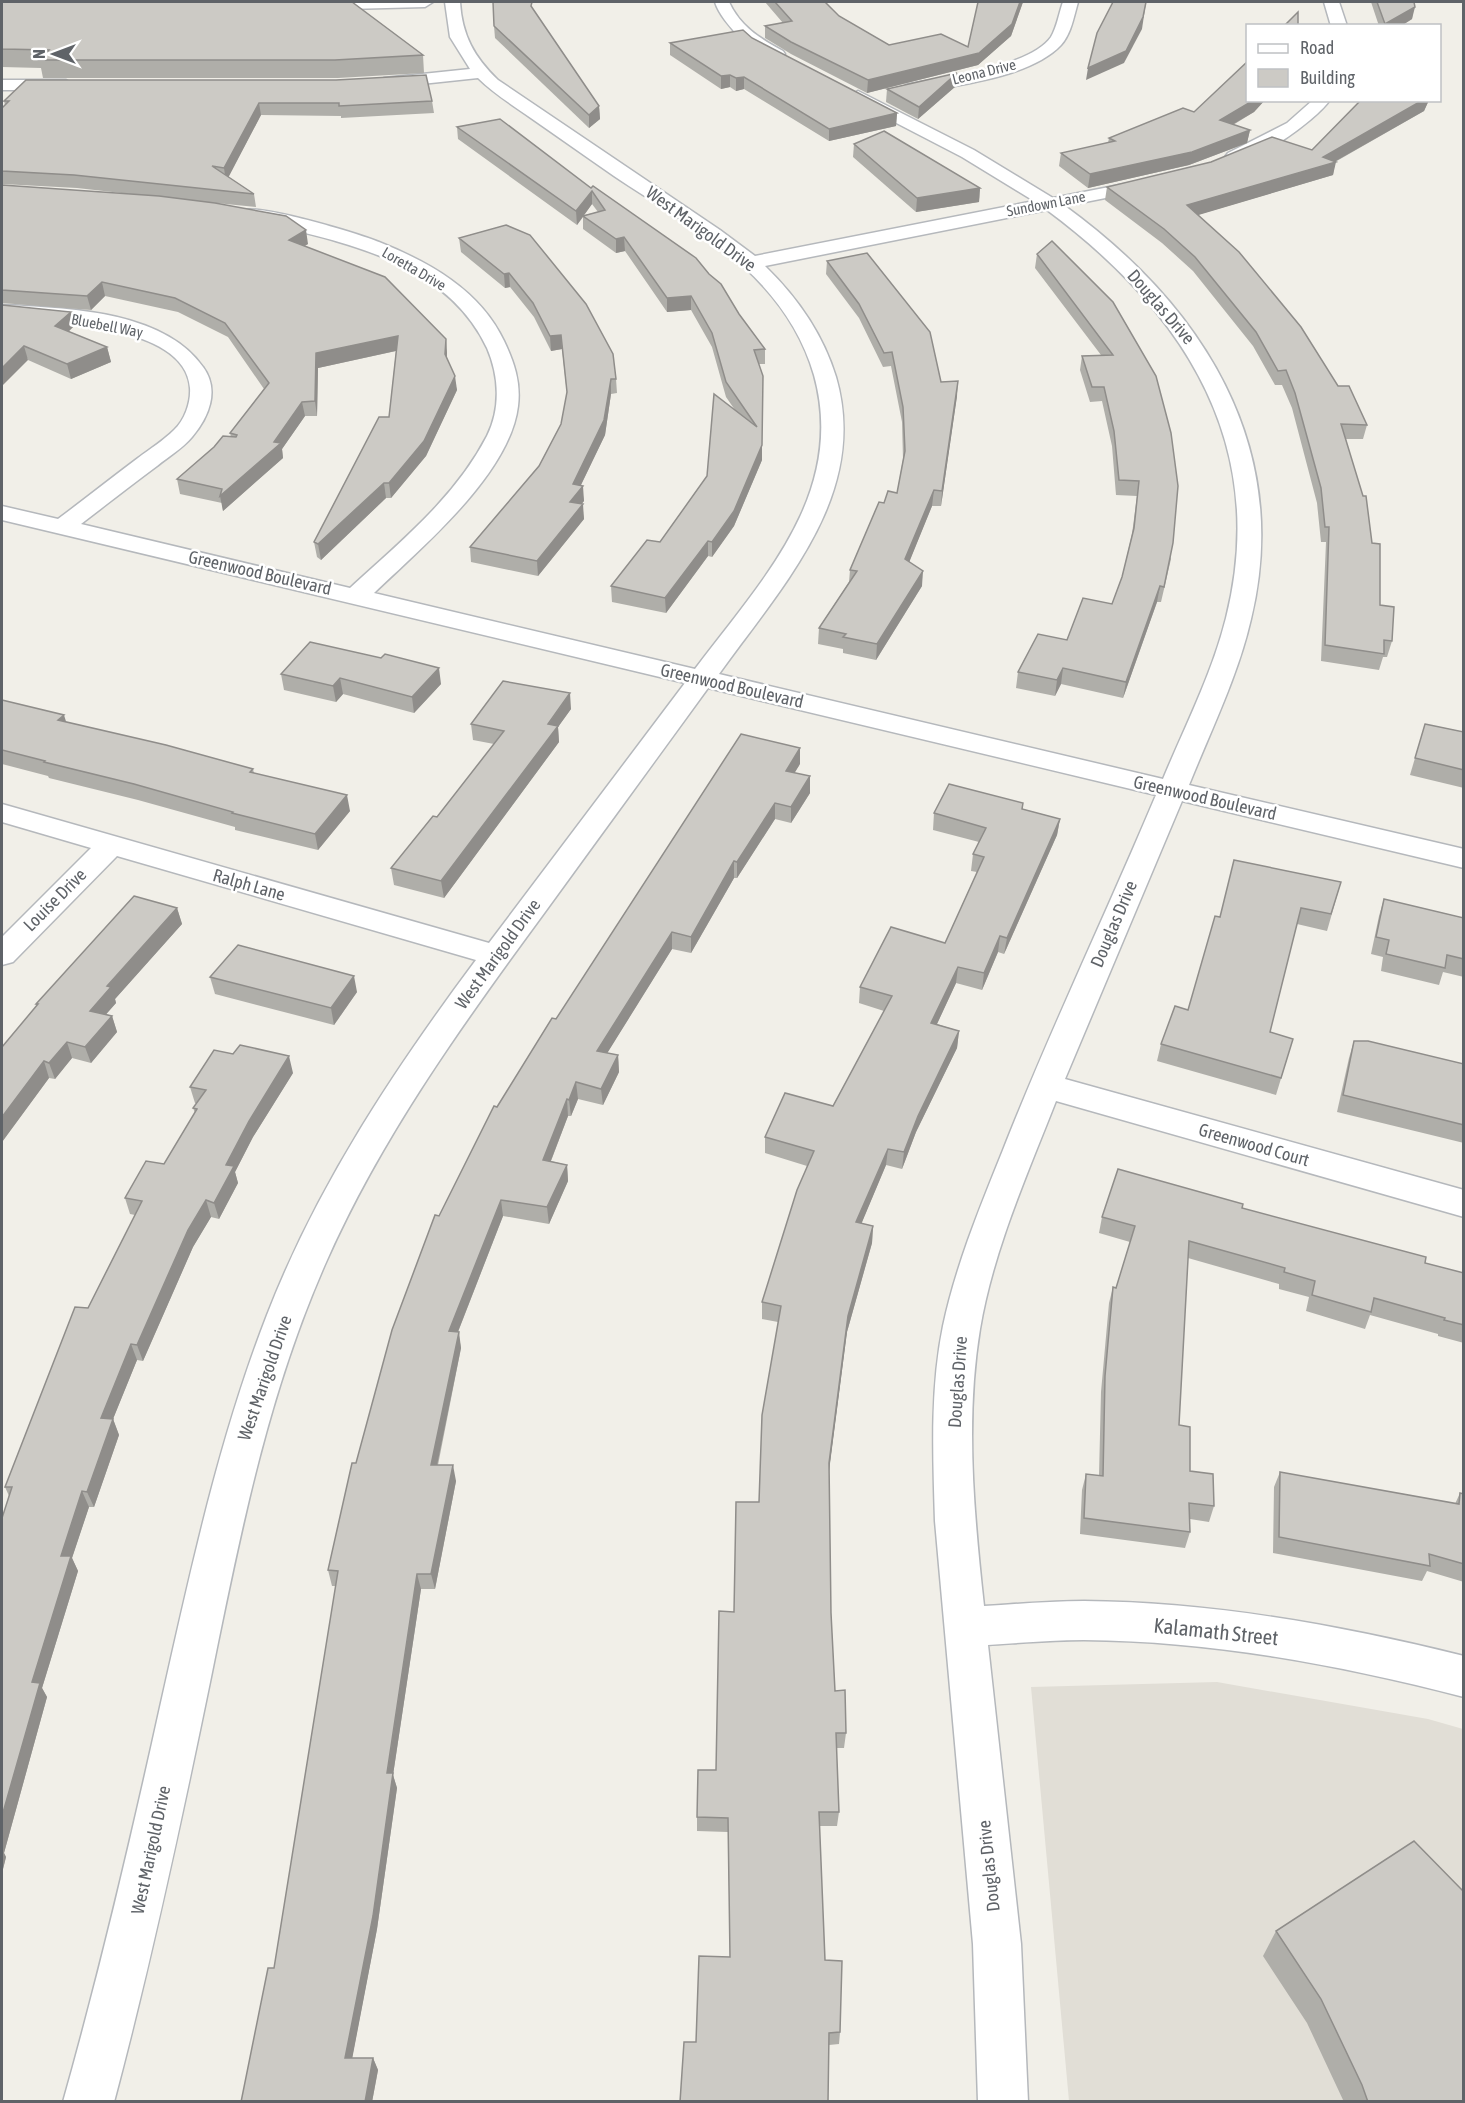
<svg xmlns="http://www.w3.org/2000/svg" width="1465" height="2103" font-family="'Asap Condensed',sans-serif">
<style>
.education{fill:#e1ded6}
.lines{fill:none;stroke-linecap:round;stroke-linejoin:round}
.minor-casing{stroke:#b5b8bc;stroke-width:3}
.minor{fill:#fff;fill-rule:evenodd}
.wall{fill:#afaea9;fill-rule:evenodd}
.shaded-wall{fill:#8f8d8a}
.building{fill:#cccac5;stroke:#8f8d8a;stroke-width:1.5}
.labels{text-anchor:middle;stroke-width:5;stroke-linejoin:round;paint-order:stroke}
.far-street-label{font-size:15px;fill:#5f6368;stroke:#fff}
.street-label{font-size:18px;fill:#5f6368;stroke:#fff}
.near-street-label{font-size:21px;fill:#5f6368;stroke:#fff}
</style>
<rect width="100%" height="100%" fill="#f1efe8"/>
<path class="education" d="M1217 1682 1428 1719 1463 1729V2101H1069L1031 1687Z"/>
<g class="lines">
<g class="minor-casing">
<g id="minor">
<path d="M304 2H433L425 7 309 10 304 8 301 5Z"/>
<path d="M445 2H460C462 35 474 57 498 80L720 230 755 256 1034 201 962 157 852 100 850 96 858 91 974 150 1053 198 1150 179 1156 180 1159 184 1156 188 1065 206C1201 305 1293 445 1251 619 1238 676 1211 730 1189 785L1464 849V868L1182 801 1065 1079 1464 1190V1217L1056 1101C1027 1175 993 1251 980 1329 965 1420 974 1515 984 1606 1017 1604 1051 1601 1084 1601 1212 1602 1340 1625 1464 1656V1697C1340 1665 1212 1641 1084 1640 1052 1640 1020 1643 988 1645L1021 1944 1028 2102H978L973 1944 935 1521C933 1456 930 1389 943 1326 956 1265 980 1207 1003 1150 1050 1030 1106 914 1156 795L708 688C653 764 597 840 542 916 462 1025 382 1136 327 1260 267 1394 239 1539 210 1682 181 1823 151 1963 114 2102H63C100 1971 131 1839 160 1707 190 1574 218 1441 267 1315 317 1186 394 1070 476 960L117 856 13 962 2 965V937L91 848 2 822V804L489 943 685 683 2 520V506L58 519C85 499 111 478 138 458 150 449 164 440 174 430 185 420 191 402 190 388 186 323 47 322 2 317V305C66 308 163 310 203 367 220 390 209 417 192 437 183 448 168 457 157 466 131 485 106 505 81 524L350 588C400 542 455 498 487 436 501 408 499 376 487 348 444 256 331 240 243 218L241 214 243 210C264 205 356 233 379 242 429 262 480 290 504 341 514 362 521 382 518 406 510 474 421 548 374 593L695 669C761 581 847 494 814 375 802 333 776 296 744 267 705 231 657 205 614 176 585 156 557 136 528 116 511 104 493 93 478 78L384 88 378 86 376 83 384 78 470 69 450 37ZM1047 210C1183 311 1270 443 1226 618 1212 674 1185 726 1163 779L719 674C782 586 870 494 836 377 823 334 797 297 765 266Z"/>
<path d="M715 2H729C740 26 759 38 783 51L785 54 783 57C759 63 721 22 715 2Z"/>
<path d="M1063 2H1078C1074 16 1071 34 1061 45 1030 78 955 85 912 94L904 89 906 85C942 77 1029 68 1051 37 1057 27 1059 13 1063 2Z"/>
<path d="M1324 2H1339L1347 26H1331Z"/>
<path d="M2 80H66L74 85 66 90H2Z"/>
<path d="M1313 100H1330C1315 121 1252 167 1228 161L1225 157 1228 153 1287 123Z"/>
</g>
</g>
<use href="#minor" class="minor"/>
</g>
<g class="wall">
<path d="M2 2 423 55 424 73 338 78H43L41 68 2 67Z"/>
<path d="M765 2H825L839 16 889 45 968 47 978 2H1023L1011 36 978 65 867 93 791 54 765 38V26L783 23Z"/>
<path d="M1371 2H1414L1412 19 1401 26H1379Z"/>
<path d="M533 9 599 106 600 119 589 128 495 38 494 26Z"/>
<path d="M752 38 897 113 896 126 829 141 744 89 736 91 730 87 721 89 670 55V43Z"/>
<path d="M956 86 918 119 886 102 887 89Z"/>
<path d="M1248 100H1265L1254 112 1233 125 1250 130 1247 143 1189 165 1088 188 1059 166 1061 153 1108 143 1109 138 1194 112Z"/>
<path d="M1361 100H1429L1424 111 1335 162 1333 175 1197 215 1338 386 1367 425 1363 439H1346L1380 605 1392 641 1387 657H1383L1379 670 1321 661 1326 542H1321L1317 503 1292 408 1282 385H1275L1253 346 1193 271 1162 243 1105 200 1107 187 1312 150Z"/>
<path d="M4 101H432L434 113 341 118V116L261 115 228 177 254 194 256 207 206 202 308 244 304 246 446 339 447 358 457 390 426 456 391 498H386L321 560 317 557 314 542 389 417 396 351 318 368 317 416H305L282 449 283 458 223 511 222 503 180 494 177 479 231 437 230 433 264 389 228 337 178 312 105 296 91 310 2 303V185L148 196 77 188 2 184V108L5 105Z"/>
<path d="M457 127 591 188 739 314 765 349V364H759L762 460 734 526 712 557 708 556 666 613 612 602 611 586 660 542 707 476 735 410 726 397 712 347 691 310 667 312 625 251 616 253 583 229V217L577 225 458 139ZM592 204 598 212 584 215Z"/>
<path d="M854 144 980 188 979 202 916 212 853 157Z"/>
<path d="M506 225 616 379 617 393 611 394 605 435 581 485 584 501 581 504 584 519 538 576 471 562 470 547 539 466 561 424 567 394 562 349 551 351 534 317 510 287 505 288 461 252 459 238Z"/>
<path d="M1037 254 1113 302 1171 559 1161 602H1157L1123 698 1061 684 1055 696 1016 688 1018 672 1067 640 1112 604 1122 577 1132 534 1137 496 1116 495 1112 446 1102 401 1090 402 1080 370 1082 356 1101 355 1035 268Z"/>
<path d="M827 261 941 382 957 396 941 506H932L909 562 922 586 876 660 843 653V649L818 644 819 628 849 582 850 570 884 503 897 493 903 459 902 422 891 366 883 367 859 318 826 274Z"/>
<path d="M2 305 71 312 74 326 68 332 107 347 111 362 71 379 28 360Z"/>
<path d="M281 674 441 684 414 713 343 694 336 702 284 690Z"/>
<path d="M2 700 66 722 253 769 254 773 350 811 318 850 235 830V827L138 800 49 778 48 776 2 764Z"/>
<path d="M571 709 558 727 559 742 444 898 394 885 391 868 437 817 494 744 473 740 471 724Z"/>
<path d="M1425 724 1464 732V788L1410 775Z"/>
<path d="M800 764 794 773 810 793 791 823 775 819 737 878H734L691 953 672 949 607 1053 618 1055 619 1072 603 1105 578 1099 571 1116H568L551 1161 567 1165 568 1181 549 1224 503 1216 458 1332 461 1348 438 1465 456 1481 435 1589H421L393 1775 397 1788 377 1929 352 2058H373L378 2070 372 2102H241L274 1968 336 1586H332L328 1570 356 1463 439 1216 497 1107 556 1019Z"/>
<path d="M1023 803V809L1060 819 1057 835 1004 954 998 952 982 990 956 983 937 1024 959 1031 957 1048 916 1132 902 1169 886 1165 861 1224 873 1226 872 1243 847 1332 829 1470 831 1613 835 1691 846 1733 844 1748H836L839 1812 837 1826H819L825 1960 840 2032 839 2044 829 2045 696 2042 730 1957 728 1832 697 1831V1817L716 1770 734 1612 759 1502 778 1322 762 1319V1302L807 1166 765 1153V1137L833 1106 884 1011 859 1003 860 987 945 943 977 872 971 871 973 854 979 842 933 830 934 813Z"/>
<path d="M1341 882 1327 931 1297 924 1270 1032 1293 1039 1276 1095 1157 1061 1161 1044 1188 1010 1220 917Z"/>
<path d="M1384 899 1464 918V977L1443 972 1439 985 1381 971 1383 957 1371 954 1379 916Z"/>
<path d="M177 908 182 924 115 999 116 1003 106 1014 112 1016 117 1032 91 1063 72 1058 55 1079 49 1078 2 1142 36 1006V1004Z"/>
<path d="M210 977 357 992 334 1025 215 994Z"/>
<path d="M1354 1041 1464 1064V1143L1337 1112 1349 1058Z"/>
<path d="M293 1073 253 1137 235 1172 238 1183 219 1219 211 1217 193 1247 143 1361 137 1360 113 1419 119 1435 94 1507H89L72 1558 78 1571 42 1688 47 1697 4 1853 6 1857 2 1873 9 1496 5 1487 88 1308 135 1215 130 1214 125 1198 164 1164 195 1113 193 1108 197 1104 195 1103 190 1087Z"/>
<path d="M1242 1208 1425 1263 1464 1273V1343L1438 1336V1334L1370 1315 1365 1329 1306 1311 1309 1297 1279 1289V1284L1188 1258 1179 1425 1190 1471 1214 1506 1209 1522 1190 1519V1532L1185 1548 1080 1534 1082 1490 1086 1474 1099 1476 1101 1392 1109 1303 1113 1287 1116 1288 1130 1242 1099 1233 1102 1217Z"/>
<path d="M1280 1472 1455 1504 1460 1493 1464 1494V1582L1427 1571 1422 1581 1273 1553 1274 1487Z"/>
<path d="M1276 1931 1464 2102H1344L1307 2023 1263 1956Z"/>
</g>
<g class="shaded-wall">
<path d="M1020 2H1023L1011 36 978 65 867 93 868 80 979 53Z"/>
<path d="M1146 2 1142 29 1124 63 1086 80 1088 68Z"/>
<path d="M1415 7 1412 19 1401 26H1385V24Z"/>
<path d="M957 73 956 86 918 119 919 107Z"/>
<path d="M730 75V87L721 89V76Z"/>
<path d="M744 77V89L736 91V78Z"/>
<path d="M1254 100H1265L1254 112 1218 133 1220 120Z"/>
<path d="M1423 100H1429L1424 111 1334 162H1336L1333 175 1185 219 1187 205 1323 157Z"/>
<path d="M259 103 261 115 226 182 224 168Z"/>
<path d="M599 106 600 119 589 128V115Z"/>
<path d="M897 113 896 126 829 141V129Z"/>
<path d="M1250 130 1247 143 1189 165 1088 188 1090 174Z"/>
<path d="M980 188 979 202 916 212 917 198Z"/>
<path d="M592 191V204L577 225 576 211Z"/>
<path d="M306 230 308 244 291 254 289 240Z"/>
<path d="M624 237 625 251 616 253V239Z"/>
<path d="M509 273 510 287 505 288 504 274Z"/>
<path d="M102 282 105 296 91 310 87 296Z"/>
<path d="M691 296V310L667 312V298Z"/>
<path d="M71 312 74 326 59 341 55 326Z"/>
<path d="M561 335 562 349 551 351 550 336Z"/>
<path d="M398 336 400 350 318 368 317 416 315 401 316 353Z"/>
<path d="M446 339 447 353 446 368 445 354Z"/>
<path d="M24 346 28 360 2 386V368Z"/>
<path d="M107 347 111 362 71 379 67 364Z"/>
<path d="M455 376 457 390 426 456 391 498 389 483Z"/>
<path d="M611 379V394L605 435 578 491 583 486 584 501 571 517 570 502 573 484Z"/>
<path d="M958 381 957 396 941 506 942 491Z"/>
<path d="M302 402 305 416 282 449 283 458 223 511 220 496 274 442Z"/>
<path d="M762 445V460L734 526 712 557V542Z"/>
<path d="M384 483 386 498 321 560 318 544Z"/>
<path d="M934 490 932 506 904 575 905 559Z"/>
<path d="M583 504 584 519 538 576 537 561Z"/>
<path d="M708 541V556L666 613 665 598Z"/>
<path d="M923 571 922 586 876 660 877 644Z"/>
<path d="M1160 586 1157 602 1123 698 1126 682Z"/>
<path d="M439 668 441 684 414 713 412 697Z"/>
<path d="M1063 668 1061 684 1055 696 1057 680Z"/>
<path d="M340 678 343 694 336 702 333 686Z"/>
<path d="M570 693 571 709 558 727 559 742 444 898 441 881Z"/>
<path d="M64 715 69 731 58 720Z"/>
<path d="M800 748V764L786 787V771Z"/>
<path d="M810 776V793L791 823V807Z"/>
<path d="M347 795 350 811 318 850 315 834Z"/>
<path d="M775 803V819L737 878V862Z"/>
<path d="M1060 819 1057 835 1004 954 1007 938Z"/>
<path d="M734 861V878L691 953V937Z"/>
<path d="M177 908 182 924 115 999 116 1003 95 1027 90 1011 107 986Z"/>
<path d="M672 932V949L598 1068 597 1051Z"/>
<path d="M1000 936 998 952 982 990 984 973Z"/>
<path d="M958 967 956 983 930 1039 931 1023Z"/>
<path d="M354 976 357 992 334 1025 331 1008Z"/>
<path d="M112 1016 117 1032 91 1063 85 1047Z"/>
<path d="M959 1031 957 1048 916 1132 902 1169 904 1152 918 1116Z"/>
<path d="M67 1042 72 1058 55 1079 49 1063Z"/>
<path d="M618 1055 619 1072 603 1105 601 1089Z"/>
<path d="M289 1056 293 1073 253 1137 235 1172 238 1183 219 1219 214 1203 226 1165 249 1121Z"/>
<path d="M44 1061 49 1078 2 1142V1117Z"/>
<path d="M576 1082 578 1099 571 1116 569 1100Z"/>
<path d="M567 1099 568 1116 545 1176 543 1160Z"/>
<path d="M888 1149 886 1165 855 1239 856 1222Z"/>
<path d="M567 1165 568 1181 549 1224 547 1207Z"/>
<path d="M206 1200 211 1217 193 1247 143 1361 137 1345 188 1230Z"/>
<path d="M501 1200 503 1216 452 1347 449 1331Z"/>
<path d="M873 1226 872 1243 847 1332 828 1479 829 1463 848 1316Z"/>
<path d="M459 1332 461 1348 434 1480 431 1465Z"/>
<path d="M131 1344 137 1360 113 1419 119 1435 94 1507 87 1492 101 1418Z"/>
<path d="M453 1465 456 1481 435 1589 431 1574Z"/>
<path d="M82 1491 89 1507 72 1558 78 1571 42 1688 47 1697 4 1853 6 1857 2 1873V1816L61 1556Z"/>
<path d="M417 1574 421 1589 393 1775 397 1788 377 1929 350 2070 345 2058Z"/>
<path d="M373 2058 378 2070 372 2102H365Z"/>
</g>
<g class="building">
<path d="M2 2H352L423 55 335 60H39L49 50 2 49Z"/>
<path d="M493 2H532L531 6 599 106 589 115 494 26Z"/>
<path d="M775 2H825L839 16 889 45 941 34 968 47 978 2H1020L1012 24 979 53 868 80 791 42 765 26 792 21Z"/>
<path d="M1113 2H1146L1143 17 1126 51 1088 68 1097 33Z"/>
<path d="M1377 2H1414L1415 7 1385 24Z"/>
<path d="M1298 12V26H1284Z"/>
<path d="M743 30 752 38 897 113 829 129 744 77 736 78 730 75 721 76 670 43Z"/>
<path d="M1248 61V100H1254L1220 120 1250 130 1192 152 1090 174 1061 153 1115 141 1109 138 1183 108 1194 112Z"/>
<path d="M957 73 919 107 887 89Z"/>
<path d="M426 75 432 101 339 106V103H259L224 168 212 166 254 194 74 175 2 171V108L9 101H4L26 80H336Z"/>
<path d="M1361 100H1423L1323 157 1336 162 1187 205 1239 252 1301 327 1338 386H1349L1367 425 1341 424 1363 496H1366L1372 543 1380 544V605L1394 607 1392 641 1384 640V654L1325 645 1329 527H1325L1321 488 1295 393 1286 370 1278 371 1256 332 1195 257 1164 229 1107 187 1211 162 1272 137 1312 150Z"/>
<path d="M500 119 591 188 593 186 696 258 709 274 721 284 739 314 765 349 754 350 763 376 762 445 734 511 712 542 708 541 665 598 611 586 647 540 660 542 707 476 714 394 757 427 726 382 712 333 691 296 667 298 624 237 616 239 583 216 605 210 592 191 576 211 457 127Z"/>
<path d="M884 131 980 188 917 198 854 144Z"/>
<path d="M2 185 159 196 215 203 286 216 306 230 289 240 385 277 446 339 445 354 455 376 424 441 389 483H384L318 544 314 542 379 417H389L398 336 316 353 315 401 302 402 274 442 281 443 220 496 222 489 177 479 214 447 223 436 236 437 237 435 230 433 269 383 225 323 175 298 102 282 87 296 2 290Z"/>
<path d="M506 225 530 235 586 304 613 354 616 379H611L604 420 573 484 583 486 570 502 583 504 537 561 470 547 539 466 561 424 567 392 561 335 550 336 533 303 509 273 504 274 459 238Z"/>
<path d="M1052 241 1113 302 1156 376 1171 433 1178 486 1173 543 1164 587 1160 586 1126 682 1063 668 1057 680 1018 672 1038 634 1067 640 1083 598 1112 604 1122 577 1134 528 1139 481 1119 480 1114 431 1104 387H1092L1082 356 1113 355 1037 254Z"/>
<path d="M867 253 930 332 941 382 958 381 942 491 934 490 905 559 923 571 877 644 843 637 846 634 819 628 857 571 850 570 879 502 884 503 888 491 897 493 905 451 903 407 892 352 884 353 859 304 827 261Z"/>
<path d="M2 305 71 312 55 326 107 347 67 364 24 346 2 368Z"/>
<path d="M310 642 381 658 385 654 439 668 412 697 340 678 333 686 281 674Z"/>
<path d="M503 681 570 693 548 724 558 726 441 881 391 868 433 816 437 817 504 731 471 724Z"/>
<path d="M2 700 64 715 58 720 166 745 253 769 250 772 347 795 315 834 232 813 233 812 134 784 44 762 45 761 2 750Z"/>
<path d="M1425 724 1464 732V770L1415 758Z"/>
<path d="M741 734 800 748 786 771 810 776 791 807 775 803 737 862 734 861 691 937 672 932 597 1051 618 1055 601 1089 576 1082 569 1100 567 1099 543 1160 567 1165 547 1207 501 1200 449 1331 459 1332 431 1465H453L431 1574H417L387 1773H393L373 1916 345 2058H373L365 2102H241L268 1968H274L338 1571 328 1570 352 1463H356L392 1330 435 1215 439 1216 494 1106 497 1107 552 1018 556 1019Z"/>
<path d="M949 784 1023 803 1022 809 1060 819 1007 938 1000 936 984 973 958 967 931 1023 959 1031 918 1116 904 1152 888 1149 856 1222 873 1226 848 1316 829 1463 831 1613 835 1691 845 1690 846 1733H836L839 1812H819L825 1960 842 1961 840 2032 829 2033 828 2102H680L684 2042H696L699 1956 730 1957 728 1818 697 1817 698 1770H716L719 1611 734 1612 736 1502H759L762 1415 781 1306 762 1302 797 1190 814 1151 765 1137 785 1093 833 1106 892 996 860 987 891 927 945 943 984 857 973 854 986 828 934 813Z"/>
<path d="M1234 860 1341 882 1331 914 1301 908 1270 1032 1293 1039 1281 1078 1161 1044 1175 1006 1188 1010 1215 916 1220 917Z"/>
<path d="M134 896 177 908 107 986 111 987 90 1011 112 1016 85 1047 67 1042 49 1063 44 1061 2 1117V1047L38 1004H36Z"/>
<path d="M1384 899 1464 918V959L1447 955 1445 968 1386 954 1389 940 1376 937Z"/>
<path d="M238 945 354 976 331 1008 210 977Z"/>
<path d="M1354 1041H1368L1464 1064V1125L1343 1095Z"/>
<path d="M240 1045 289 1056 249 1121 226 1165 234 1166 214 1203 206 1200 188 1230 137 1345 131 1344 101 1418 113 1419 87 1492 82 1491 61 1556H71L32 1682 40 1683 2 1816V1518L12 1487H5L75 1307 88 1308 142 1201 125 1198 146 1161 164 1164 197 1109 193 1108 206 1090 190 1087 214 1050 233 1054Z"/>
<path d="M1118 1169 1243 1204 1242 1208 1426 1257 1425 1263 1464 1273V1325L1444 1320 1445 1318 1374 1298 1371 1312 1312 1295 1315 1281 1284 1272 1285 1268 1189 1241 1179 1425 1190 1427V1471L1213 1474 1214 1506 1189 1503 1190 1532 1084 1518 1086 1474 1103 1476 1105 1376 1113 1287 1116 1288 1135 1226 1102 1217Z"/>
<path d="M1280 1472 1459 1504 1460 1493 1464 1494V1564L1429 1554 1430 1566 1279 1537Z"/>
<path d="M1414 1841 1464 1892V2102H1368L1362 2085 1321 1999 1276 1931Z"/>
</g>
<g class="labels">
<g class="far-street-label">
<text transform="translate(984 72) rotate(-14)" y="5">Leona Drive</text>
<text transform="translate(1046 204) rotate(-11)" y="5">Sundown Lane</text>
<text transform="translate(414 269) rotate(30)" y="5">Loretta Drive</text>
<text transform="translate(107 326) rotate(11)" y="5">Bluebell Way</text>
</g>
<g class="street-label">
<text transform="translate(701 229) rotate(36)" y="6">West Marigold Drive</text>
<text transform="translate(1161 307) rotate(49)" y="6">Douglas Drive</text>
<text transform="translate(260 573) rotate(13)" y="6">Greenwood Boulevard</text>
<text transform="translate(732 686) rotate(13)" y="6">Greenwood Boulevard</text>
<text transform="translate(1205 798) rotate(13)" y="6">Greenwood Boulevard</text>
<text transform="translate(249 885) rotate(16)" y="6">Ralph Lane</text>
<text transform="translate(55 900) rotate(-45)" y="6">Louise Drive</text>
<text transform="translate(1114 924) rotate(-67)" y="6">Douglas Drive</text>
<text transform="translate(498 954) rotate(-54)" y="6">West Marigold Drive</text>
<text transform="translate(1254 1145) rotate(16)" y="6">Greenwood Court</text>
<text transform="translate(265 1378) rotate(-71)" y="6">West Marigold Drive</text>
<text transform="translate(958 1382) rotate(-86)" y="6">Douglas Drive</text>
<text transform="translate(151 1850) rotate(-78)" y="6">West Marigold Drive</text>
<text transform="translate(989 1866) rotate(-96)" y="6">Douglas Drive</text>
</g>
<g class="near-street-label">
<text transform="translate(1216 1632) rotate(6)" y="7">Kalamath Street</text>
</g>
</g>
<rect width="1465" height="2103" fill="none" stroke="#5f6368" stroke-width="6"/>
<rect x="1246" y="24" width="195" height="78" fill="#ffffff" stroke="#bfc1c3" stroke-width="1.5"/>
<rect x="1258" y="44" width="30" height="9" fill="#ffffff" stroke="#bfc1c3" stroke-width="1.5"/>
<text x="1300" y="54" font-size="18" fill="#5f6368">Road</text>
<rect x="1258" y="69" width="30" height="18" fill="#cccac5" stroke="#bfc1c3" stroke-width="1.5"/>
<text x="1300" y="84" font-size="18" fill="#5f6368">Building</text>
<g transform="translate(54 54) rotate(270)" stroke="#ffffff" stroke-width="4.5" paint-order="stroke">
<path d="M0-4.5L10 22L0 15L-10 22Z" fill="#5f6368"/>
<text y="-9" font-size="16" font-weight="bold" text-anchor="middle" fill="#5f6368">N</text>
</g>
</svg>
